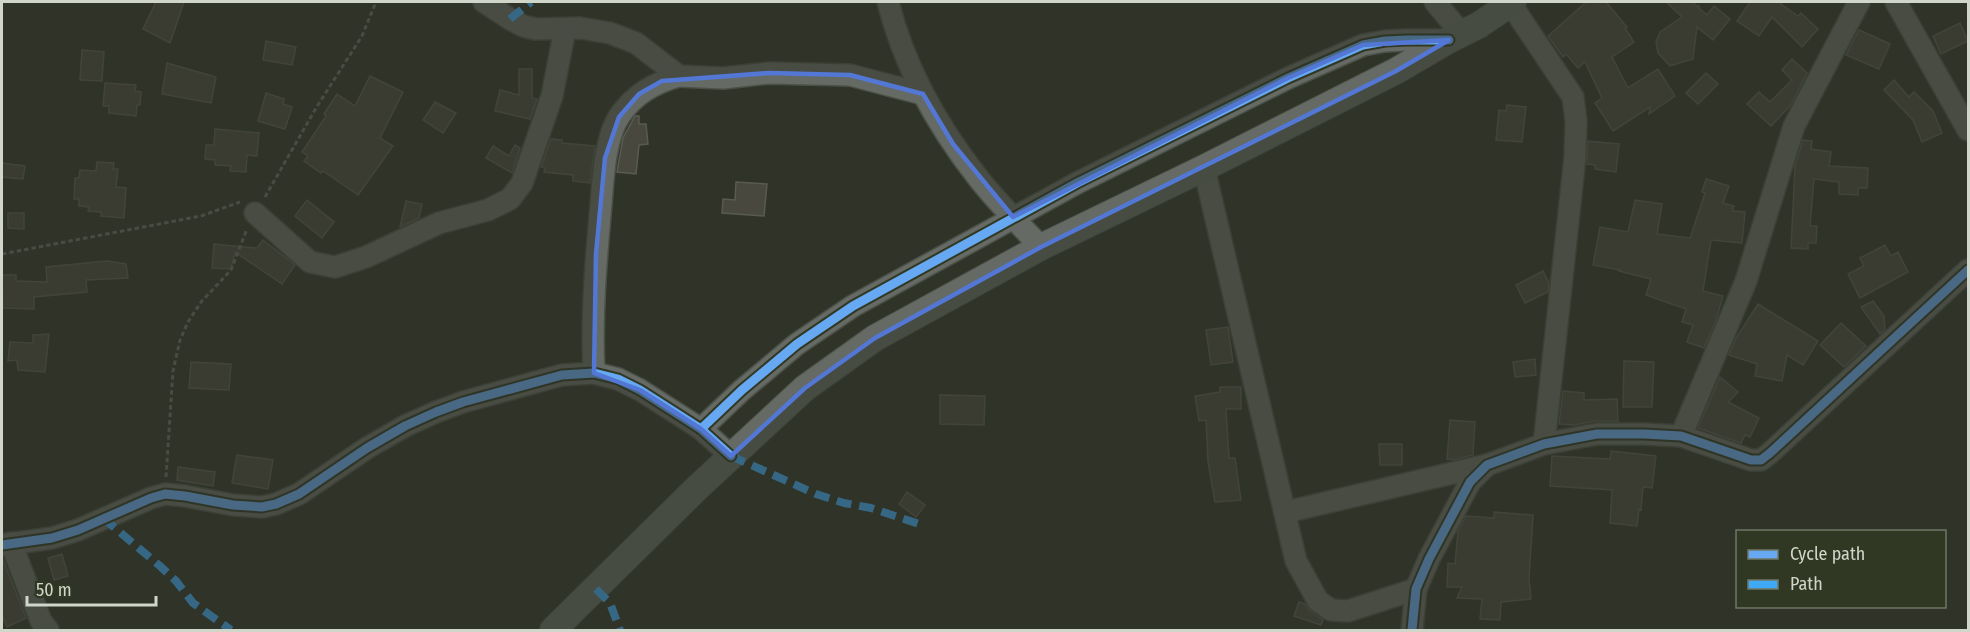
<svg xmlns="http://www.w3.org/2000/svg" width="1970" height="632" font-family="'Fira Sans Condensed',sans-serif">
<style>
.building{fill:#48483f;stroke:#595a50;stroke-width:1.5}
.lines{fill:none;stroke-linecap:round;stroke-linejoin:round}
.minor-casing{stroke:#4b5046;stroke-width:24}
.major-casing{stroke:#4b5046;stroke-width:28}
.path{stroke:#686b66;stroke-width:3;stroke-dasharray:4.5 3;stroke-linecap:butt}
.minor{stroke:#666a65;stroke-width:21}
.major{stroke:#656a64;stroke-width:26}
.quiet{stroke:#3fa9f5;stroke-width:8;stroke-dasharray:15 8;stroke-linecap:butt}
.cycleway-casing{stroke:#303823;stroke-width:13}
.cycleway{stroke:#66a8f1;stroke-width:9}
.marked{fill:none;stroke:#5377d4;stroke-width:4.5;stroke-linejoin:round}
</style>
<rect width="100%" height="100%" fill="#2f3328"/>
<g class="building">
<path d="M156 2H184L170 43 143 29Z"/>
<path d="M1586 2H1606L1627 27 1625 28 1634 42 1612 57 1628 88 1658 69 1675 96 1649 114 1650 107 1613 131 1595 103 1602 98 1585 62 1578 68 1566 54 1563 57 1548 36Z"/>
<path d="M1666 2H1692L1698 7 1699 5V8L1707 15 1714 6 1730 19 1713 40 1697 27 1693 59 1670 66 1658 53 1656 42 1660 32 1682 17Z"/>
<path d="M1750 2H1782L1781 4 1798 16 1801 13 1818 29 1802 47 1772 17 1759 36 1737 21Z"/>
<path d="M1960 23 1968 41 1941 54 1933 36Z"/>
<path d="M1859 30 1890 44 1879 69 1846 55Z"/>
<path d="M266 41 296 47 292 65 263 60Z"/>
<path d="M82 50 104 52 102 81 80 80Z"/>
<path d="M1792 59 1807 73 1791 105 1771 126 1747 104 1759 92 1770 102 1792 80 1782 70Z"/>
<path d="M167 63 216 77 211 103 162 94Z"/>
<path d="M519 69H532V98L537 99 530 119 495 111 500 90 519 95Z"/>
<path d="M1706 73 1718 84 1698 104 1686 93Z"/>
<path d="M370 76 403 92 380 138 393 146 358 195 323 171 321 173 304 161 308 156 302 152 326 116 324 114 337 94 355 106Z"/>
<path d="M1894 80 1909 97 1914 92 1933 111 1942 133 1922 142 1913 120 1884 90Z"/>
<path d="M105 83 136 85 135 91 141 92 140 105H137L136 116 109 113V106H103Z"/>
<path d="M266 93 284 99 283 104 292 107 285 129 258 121Z"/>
<path d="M435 102 456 113 443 133 423 120Z"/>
<path d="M1507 105 1526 107 1522 142 1496 140 1499 110 1506 111Z"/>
<path d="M635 116H639V124H646L648 144 639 145 636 174 617 172 623 138Z"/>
<path d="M215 129 259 133 257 156 247 155 246 172 230 171 231 166 215 165V160L205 159 206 145H214Z"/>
<path d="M551 139 562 140V143L595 146 590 183 573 181V175L544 172 545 168 541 167Z"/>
<path d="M1803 140 1812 141 1811 149 1831 152 1829 166 1868 168 1867 188H1858V195L1839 194V182L1814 179 1810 226H1817L1816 243H1808V249L1791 248 1795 165Z"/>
<path d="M1588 141 1619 144 1616 172 1595 169V165L1587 164Z"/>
<path d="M515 145 520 148 512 173 486 158 493 146 509 156Z"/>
<path d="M97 162 114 163 113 169H118L116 187 126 188 124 218 101 216V212L88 211 89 207 79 206V199H74L75 178H79L80 170 96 171Z"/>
<path d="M2 163 25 166 23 179 2 177Z"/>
<path d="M1706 179 1729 186 1723 203 1734 206 1732 211 1745 212 1742 243 1711 240 1703 291 1723 296 1716 320 1704 348 1687 342 1693 325 1682 322 1686 309 1646 295 1651 279 1619 271 1620 270 1593 265 1600 227 1628 232 1635 200 1662 204 1657 234 1690 238 1705 193 1702 192Z"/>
<path d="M736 182 767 184 764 216 722 213 723 199 735 200Z"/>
<path d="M307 200 334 222 322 238 295 216Z"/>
<path d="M406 201 422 204 419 218 400 227Z"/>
<path d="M8 213H24V229L8 228Z"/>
<path d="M263 240 295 265 282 284 235 252 231 269 212 268 214 244 257 248Z"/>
<path d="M1885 245 1891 256 1898 252 1908 272 1860 298 1848 274 1864 266 1860 258Z"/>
<path d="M107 261 126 264 128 278 86 280 87 292 34 297V309L3 308 2 275H16V281L47 282 46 267Z"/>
<path d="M1543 271 1549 283 1548 292 1525 303 1516 285Z"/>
<path d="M1873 301 1884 316 1885 330 1880 334 1861 307Z"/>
<path d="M1758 304 1818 341 1803 365 1787 355 1782 381 1755 376 1757 364 1729 355 1736 338Z"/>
<path d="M1841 323 1866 346 1844 367 1820 345Z"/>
<path d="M1228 327 1233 362 1211 365 1206 330Z"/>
<path d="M49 334 45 372 18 370 17 360 8 361 10 342 33 343V335Z"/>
<path d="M1535 359 1536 375 1515 377 1513 362Z"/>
<path d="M1624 361 1654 362 1652 407H1623Z"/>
<path d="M191 362 231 364 229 390 189 388Z"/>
<path d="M1720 377 1738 392 1728 402 1759 418 1750 437 1745 435 1741 443 1698 428Z"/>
<path d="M1220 387H1241V409H1226L1229 458H1235L1241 500 1215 502 1208 462 1206 420 1199 421 1195 396 1220 392Z"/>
<path d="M1563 391 1584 393V400L1617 399 1618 421H1595L1574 425 1559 424Z"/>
<path d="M940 395 985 396 984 425 940 424Z"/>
<path d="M1450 420 1475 422 1473 455 1454 460 1447 459Z"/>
<path d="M1379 444H1402V465H1380Z"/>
<path d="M1611 451 1656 456 1652 488 1643 487 1641 510 1639 509 1637 526 1610 523 1612 490 1550 486 1552 456 1610 459Z"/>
<path d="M237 455 273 460 268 489 232 483Z"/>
<path d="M178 467 215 472 213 486 177 480Z"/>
<path d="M907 492 925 505 916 517 899 504Z"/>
<path d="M1494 512 1533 515 1529 578 1531 599 1501 602 1500 620 1480 619 1482 599 1457 598 1462 587H1447L1448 563 1455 564 1458 531 1466 516 1494 518Z"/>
<path d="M62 554 68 576 54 580 48 558Z"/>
<path d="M2 557 26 618 7 627 2 616Z"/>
<path d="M1299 602 1305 604 1310 611 1323 620 1321 625 1294 616Z"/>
</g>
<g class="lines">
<g class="minor-casing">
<g id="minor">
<path d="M484 2 510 19 523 26 535 29 580 28 610 33 636 43 679 76 723 78 769 73 850 75 923 94"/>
<path d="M888 2C904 66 938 127 979 179 998 203 1020 225 1041 247"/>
<path d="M1435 2 1462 34"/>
<path d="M1896 2 1968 130"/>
<path d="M1510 3 1573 97 1576 121 1575 157 1544 444"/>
<path d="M1204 168 1296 561 1318 601 1331 610 1348 611 1416 589"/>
<path d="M255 213 310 262 335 267 366 257 439 223 488 210 510 199 522 183 552 96 565 29"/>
<path d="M594 373C591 317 596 260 601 204 603 178 605 137 620 115 635 94 654 83 679 76"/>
<path d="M701 429 742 390 797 344 853 306 1077 183 1288 78 1363 45 1385 41 1407 40H1449"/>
<path d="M1681 436 1746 281 1794 126 1859 2"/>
<path d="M1286 512 1487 465"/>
<path d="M11 543 41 621 48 630"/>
<path d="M2 545 52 538 78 530 151 498 165 494 185 496 233 505 262 507 276 504 299 494 367 448 405 426 436 412 463 402 562 375 594 373 618 379 640 390 701 429 731 456"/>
<path d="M1412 630 1416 589 1429 559 1470 482 1487 465 1544 444 1597 434H1644L1681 436 1751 460H1761L1770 453 1968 270"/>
</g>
</g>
<g class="major-casing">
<path id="major" d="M553 630 697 488 805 388 875 338 1041 247 1204 168 1396 71 1449 40 1479 25 1513 2"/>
</g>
<g class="path">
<path d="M265 197 316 108 362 36 376 2"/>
<path d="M2 254 201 216 240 202"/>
<path d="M166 477 173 371 180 340 188 322 201 302 231 270 247 229"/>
</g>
<use href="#minor" class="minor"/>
<use href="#major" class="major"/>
<g class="quiet">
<path d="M510 19 531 2"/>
<path d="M731 456 816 494 844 503 871 508 922 525"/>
<path d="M103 518 160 566 176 581 193 603 231 630"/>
<path d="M596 589 610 603 620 630"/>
</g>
<g class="cycleway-casing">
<g id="cycleway">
<path d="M701 429 742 390 797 344 853 306 1077 183 1288 78 1363 45 1385 41 1407 40H1449"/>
<path d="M2 545 52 538 78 530 151 498 165 494 185 496 233 505 262 507 276 504 299 494 367 448 405 426 436 412 463 402 562 375 594 373 618 379 640 390 701 429 731 456"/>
<path d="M1412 630 1416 589 1429 559 1470 482 1487 465 1544 444 1597 434H1644L1681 436 1751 460H1761L1770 453 1968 270"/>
</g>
</g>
<use href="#cycleway" class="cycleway"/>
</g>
<path d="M0 0H1970V632H0ZM1449 40 1396 71 1041 247 875 338 805 388 731 456 701 429 640 390 594 373 596 254 605 158 619 117 639 94 662 81 769 73 850 75 923 94 953 144 1013 217 1288 78 1363 45Z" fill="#2f3328" fill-opacity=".55" fill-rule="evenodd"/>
<path class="marked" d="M1449 40 1396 71 1041 247 875 338 805 388 731 456 701 429 640 390 594 373 596 254 605 158 619 117 639 94 662 81 769 73 850 75 923 94 953 144 1013 217 1288 78 1363 45Z"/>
<rect width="1970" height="632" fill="none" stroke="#d0d6c9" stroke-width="6"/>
<rect x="1736" y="530" width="210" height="78" fill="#303823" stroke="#707765" stroke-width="1.5"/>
<rect x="1748" y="550" width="30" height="9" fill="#66a8f1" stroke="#707765" stroke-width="1.5"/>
<text x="1790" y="560" font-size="18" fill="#d0d6c9">Cycle path</text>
<rect x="1748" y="580" width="30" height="9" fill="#3fa9f5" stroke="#707765" stroke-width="1.5"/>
<text x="1790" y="590" font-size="18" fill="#d0d6c9">Path</text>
<path d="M27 596v9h129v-9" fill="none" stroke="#d0d6c9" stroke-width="3"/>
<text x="36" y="596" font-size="18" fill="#d0d6c9" stroke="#303823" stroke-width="4.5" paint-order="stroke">50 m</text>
</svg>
